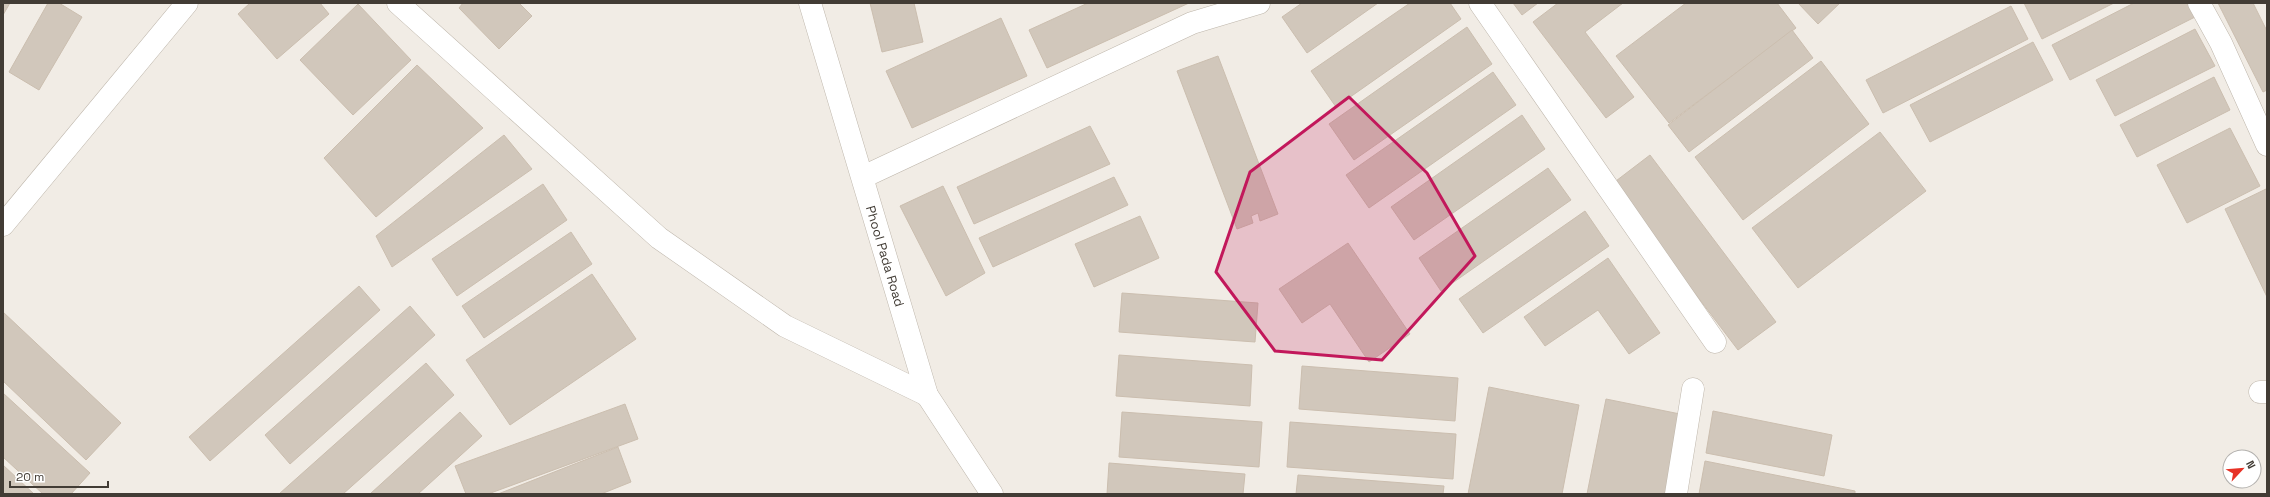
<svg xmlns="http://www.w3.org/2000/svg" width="2270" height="497" font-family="'Space Grotesk',sans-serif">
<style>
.building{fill:#d1c7bb;stroke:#cbbeaf}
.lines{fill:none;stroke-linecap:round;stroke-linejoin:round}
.minor-casing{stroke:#beb6ab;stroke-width:23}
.minor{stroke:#fff;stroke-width:22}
.marked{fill:#c2185b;fill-opacity:0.2;stroke:#c2185b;stroke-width:3;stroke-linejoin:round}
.labels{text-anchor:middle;stroke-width:3.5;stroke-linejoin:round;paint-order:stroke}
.street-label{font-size:13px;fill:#423c35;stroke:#fff}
</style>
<rect width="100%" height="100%" fill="#f1ece5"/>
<g class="building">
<path d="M3 3H10L3 15Z"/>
<path d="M48 3H59L82 17 39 90 9 72Z"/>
<path d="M250 3H320L329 14 277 59 238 14Z"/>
<path d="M463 3H519L532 16 499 49 459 8Z"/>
<path d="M870 3H914L923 42 882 52Z"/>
<path d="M1088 3H1189L1047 68 1029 30Z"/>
<path d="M1302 3H1378L1307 53 1282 17Z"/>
<path d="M1410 3H1450L1461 19 1336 107 1311 71Z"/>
<path d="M1513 3H1538L1522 15Z"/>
<path d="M1558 3H1623L1585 32 1634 97 1606 118 1533 22Z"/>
<path d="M1686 3H1777L1796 28 1669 123 1616 56Z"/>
<path d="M1798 3H1840L1818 24Z"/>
<path d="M2024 3H2114L2042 39Z"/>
<path d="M2134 3H2193L2199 15 2070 80 2052 45Z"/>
<path d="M2218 3H2253L2267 31V90L2263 92Z"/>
<path d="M358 4 411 60 353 115 300 60Z"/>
<path d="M2011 6 2028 39 1883 113 1866 80Z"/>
<path d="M1001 18 1027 76 912 128 886 71Z"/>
<path d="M1467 27 1492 64 1354 160 1329 124Z"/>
<path d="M2195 29 2215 66 2115 116 2096 80Z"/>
<path d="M1792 30 1813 58 1689 152 1668 125Z"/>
<path d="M2033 42 2053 80 1930 142 1910 105Z"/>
<path d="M1218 56 1278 214 1260 221 1258 213 1251 216 1253 223 1237 229 1177 71Z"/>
<path d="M1821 61 1869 124 1743 220 1695 157Z"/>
<path d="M417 65 483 128 376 217 324 158Z"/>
<path d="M1493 72 1516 105 1369 208 1346 175Z"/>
<path d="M2214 77 2230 110 2137 157 2120 125Z"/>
<path d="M1522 115 1545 149 1414 240 1391 207Z"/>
<path d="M1090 126 1110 164 974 224 957 187Z"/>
<path d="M2230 128 2260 186 2187 223 2157 165Z"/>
<path d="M1880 132 1926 191 1798 288 1752 228Z"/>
<path d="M504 135 532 169 392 267 376 236Z"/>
<path d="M1650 155 1776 322 1738 350 1612 184Z"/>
<path d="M1548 168 1571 200 1441 291 1419 258Z"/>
<path d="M1114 177 1128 205 993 267 979 238Z"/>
<path d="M543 184 567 220 457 296 432 259Z"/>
<path d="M943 186 985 273 946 296 900 206Z"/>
<path d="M2266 189 2267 191V297L2225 209Z"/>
<path d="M1585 211 1609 246 1483 333 1459 299Z"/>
<path d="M1140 216 1159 258 1094 287 1075 244Z"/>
<path d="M571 232 592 264 484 338 462 306Z"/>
<path d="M1348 243 1410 334 1369 362 1330 304 1302 323 1279 289Z"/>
<path d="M1608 258 1660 333 1629 354 1598 310 1545 346 1524 317Z"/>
<path d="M592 274 636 339 510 425 466 360Z"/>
<path d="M359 286 380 310 210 461 189 437Z"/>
<path d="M1122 293 1258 303 1255 342 1119 332Z"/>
<path d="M410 306 435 335 290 464 265 435Z"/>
<path d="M3 312 121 423 86 460 3 381Z"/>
<path d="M1119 355 1252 365 1250 406 1116 396Z"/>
<path d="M426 363 454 395 343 494H279Z"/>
<path d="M1302 366 1458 378 1455 421 1299 409Z"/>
<path d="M1489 387 1579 405 1562 494H1468Z"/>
<path d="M3 393 90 473 71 494H43L3 457Z"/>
<path d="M1606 399 1685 415 1669 494H1587Z"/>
<path d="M625 404 638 439 488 494H466L455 466Z"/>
<path d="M1713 411 1832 435 1824 476 1706 453Z"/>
<path d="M460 412 482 436 418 494H370Z"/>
<path d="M1122 412 1262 422 1259 467 1119 457Z"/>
<path d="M1290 422 1456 434 1453 479 1287 467Z"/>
<path d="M618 447 631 482 601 494H498Z"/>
<path d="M1705 461 1855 491V494H1699Z"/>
<path d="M1109 463 1245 474 1243 494H1107Z"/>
<path d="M3 465 34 494H3Z"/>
<path d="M1298 475 1444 486 1443 494H1296Z"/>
</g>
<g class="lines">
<g class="minor-casing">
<g id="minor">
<path d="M398 3 659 238 785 326 927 395"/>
<path id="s1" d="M810 3 927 395 992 494"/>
<path d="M1480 3 1715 342"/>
<path d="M2199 3 2221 43 2267 145"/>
<path d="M863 177 1192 23 1259 3"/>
<path d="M3 225 187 3"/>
<path d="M2260 392H2267"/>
<path d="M1676 494 1693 389"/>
</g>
</g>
<use href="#minor" class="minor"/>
</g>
<path class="marked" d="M1349 97 1427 173 1475 256 1382 360 1275 351 1216 272 1250 172Z"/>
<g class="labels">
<g class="street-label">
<text dy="5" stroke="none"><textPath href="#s1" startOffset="264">Phool Pada Road</textPath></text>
</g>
</g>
<rect width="2270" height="497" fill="none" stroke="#423c35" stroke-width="8"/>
<g transform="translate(2242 469) rotate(64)"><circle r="19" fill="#ffffff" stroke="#b3b1ae"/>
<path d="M0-3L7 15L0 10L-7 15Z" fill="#e73226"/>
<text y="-6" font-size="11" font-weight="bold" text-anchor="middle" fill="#423c35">N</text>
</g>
<path d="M10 481v6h98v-6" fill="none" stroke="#423c35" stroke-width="2"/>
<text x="16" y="481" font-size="12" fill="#423c35" stroke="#ffffff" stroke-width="3" paint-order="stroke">20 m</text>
</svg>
